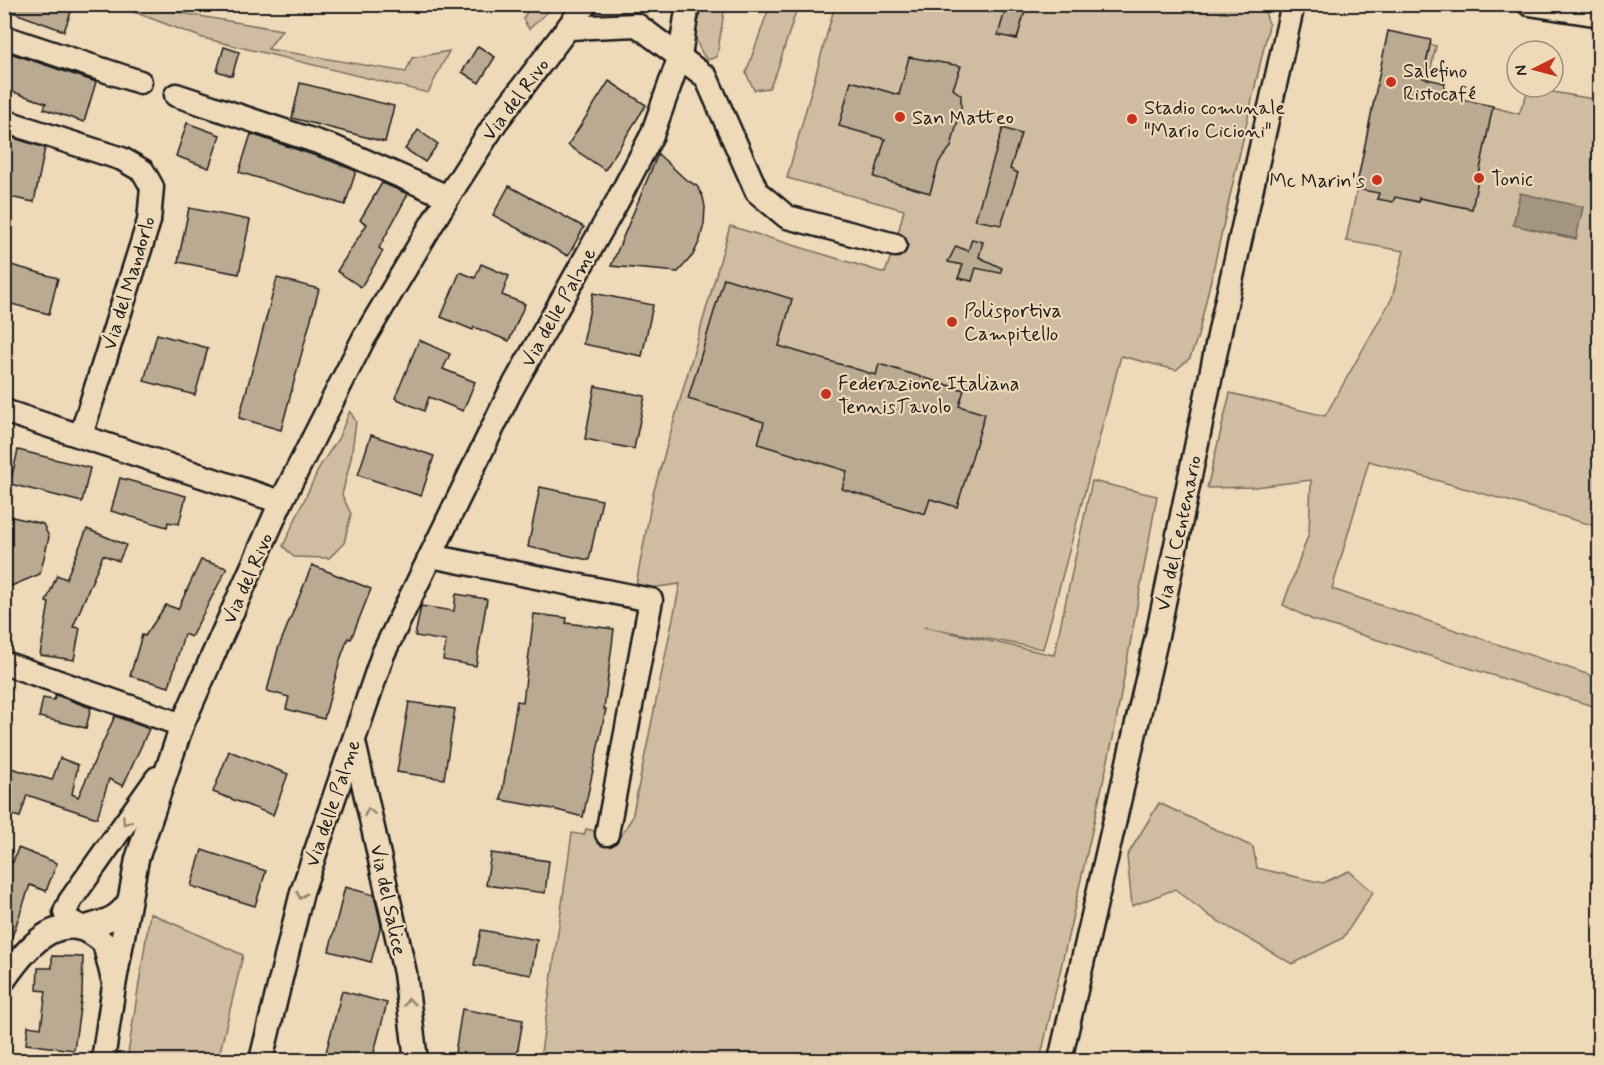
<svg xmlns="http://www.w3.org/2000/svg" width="1604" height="1065" font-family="Mynerve,sans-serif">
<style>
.green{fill:#d0bda1;stroke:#766c5e;stroke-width:1.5}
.water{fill:#a39580;stroke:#6d6558;stroke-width:1.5}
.building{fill:#baaa92;stroke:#1c1c1c;stroke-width:1.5}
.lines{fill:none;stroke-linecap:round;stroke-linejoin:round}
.minor-casing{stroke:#1c1c1c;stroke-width:27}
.minor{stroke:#eed9b8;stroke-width:22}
.oneway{stroke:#908472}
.poi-dot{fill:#c8321e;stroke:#eed9b8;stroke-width:2}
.labels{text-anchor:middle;stroke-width:4.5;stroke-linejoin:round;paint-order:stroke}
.poi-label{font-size:20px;fill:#1c1c1c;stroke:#eed9b8;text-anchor:start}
.street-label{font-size:20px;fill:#1c1c1c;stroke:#eed9b8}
</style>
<rect width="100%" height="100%" fill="#eed9b8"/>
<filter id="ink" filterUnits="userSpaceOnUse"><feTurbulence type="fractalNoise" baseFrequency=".0167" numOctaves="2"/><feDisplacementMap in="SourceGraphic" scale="12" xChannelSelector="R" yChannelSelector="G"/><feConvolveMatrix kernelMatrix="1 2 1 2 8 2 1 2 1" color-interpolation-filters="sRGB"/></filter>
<g filter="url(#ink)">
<g class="green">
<path d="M122 5H133L282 30 268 49 406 72 412 58 449 51 428 93 203 38 134 12Z"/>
<path d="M531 5H555L529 29 523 19Z"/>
<path d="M696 5H725L717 57 707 60C693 42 693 27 696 5Z"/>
<path d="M770 5H798L777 71 769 88 754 90 746 73Z"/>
<path d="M835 5H1263L1269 25 1198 336 1190 358 1176 370 1121 356 1043 649 924 627 1054 655 1092 481 1157 496 1113 738 1040 1060H540L572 833 584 835 586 829 620 837 632 818 680 584 635 590 653 494 730 226 885 273 895 245 904 210 787 178Z"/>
<path d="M1390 33 1436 46 1426 89 1519 114 1529 88 1599 100V527L1369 461 1332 589 1599 678V708L1313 620 1283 605 1309 533 1311 480 1255 487 1207 488 1230 393 1325 416 1392 298 1404 251 1346 241Z"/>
<path d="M350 411 356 422 351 458 342 495 351 514 344 543 329 558 294 557 283 546 320 466 338 439Z"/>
<path d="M1159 803 1253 847 1257 868 1323 883 1349 871 1373 892 1343 938 1292 964 1211 917 1175 889 1132 906 1127 856Z"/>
<path d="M150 913 243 955 218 1060H127Z"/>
</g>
<path class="water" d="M1520 193 1583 207 1576 239 1513 225Z"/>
<g class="building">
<path d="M4 4H74L64 31 4 9Z"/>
<path d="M1007 4H1027L1017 39 998 35Z"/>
<path d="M1388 31 1431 40 1423 78 1445 83 1442 96 1493 106 1472 209 1419 198 1418 202 1395 197 1393 202 1377 199 1379 193 1356 189Z"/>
<path d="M478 46 495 57 479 83 462 72Z"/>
<path d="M224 47 239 52 232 76 217 71Z"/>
<path d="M7 52 96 82 84 122 44 109 46 103 4 89V58Z"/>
<path d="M909 57 961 66 953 89 961 95V108L951 147 939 162 930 193 874 177 885 139 839 126 851 81 899 95Z"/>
<path d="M609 81 646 105 605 170 568 145Z"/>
<path d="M300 83 394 106 385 142 292 118Z"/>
<path d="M187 123 220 135 209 168 176 156Z"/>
<path d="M1003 128 1021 134 1010 169 1018 173 1001 225 975 220Z"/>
<path d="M418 130 438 144 425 162 405 149Z"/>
<path d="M251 134 331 161 356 171 345 205 239 172Z"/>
<path d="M4 135 45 148 34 202 4 196Z"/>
<path d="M658 154 685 179 697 186 703 197 705 207 704 224 700 240 693 255 678 272 611 266Z"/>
<path d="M382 183 408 194 379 248 383 251 361 287 337 271 367 224 360 220Z"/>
<path d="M509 186 584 227 568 256 493 215Z"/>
<path d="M189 208 250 220 239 274 178 262Z"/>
<path d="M972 239 983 242 979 257 1002 268 1000 273 976 268 972 281 958 278 963 265 948 262 956 246 968 251Z"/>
<path d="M4 263 58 278 49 314 4 302Z"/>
<path d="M481 264 509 276 502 295 525 304 509 341 474 327 473 330 441 317 460 272 475 278Z"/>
<path d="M277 278 319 289 281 430 239 418Z"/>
<path d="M724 278 792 299 779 346 876 375 879 364 964 390 959 406 985 414 957 507 930 499 925 514 842 489 847 471 758 444 764 422 688 399Z"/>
<path d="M593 293 653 305 642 356 583 344Z"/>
<path d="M157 334 208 348 195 395 144 381Z"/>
<path d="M419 340 450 354 443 369 475 382 463 411 429 397 424 411 395 398Z"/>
<path d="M595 386 645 396 634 449 585 439Z"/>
<path d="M371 435 434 456 421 496 358 475Z"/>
<path d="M18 450 90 468 82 502 10 484Z"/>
<path d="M120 478 186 496 179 524 168 522 167 527 111 511Z"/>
<path d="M540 487 602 500 589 560 528 547Z"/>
<path d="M4 515 43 524 49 537 40 574 4 589Z"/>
<path d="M87 529 126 545 119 561 103 555 73 627 80 628 74 660 40 655 49 603 46 602 57 575 66 579Z"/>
<path d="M201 560 227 568 191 637 184 634 169 687 130 676 142 635 145 636 166 605 178 609Z"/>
<path d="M312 565 371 589 351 639 348 638 341 657 324 719 286 709 289 697 267 691 278 649Z"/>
<path d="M456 594 487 599 476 666 443 660 446 641 415 636 421 606 454 611Z"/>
<path d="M534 614 567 618 566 623 614 629 604 709H606L583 817 553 809 501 800 517 701 523 702Z"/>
<path d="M56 695 91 708 86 728 39 717 43 698 54 700Z"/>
<path d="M409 702 455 709 444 779 397 772Z"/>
<path d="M115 716 149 729 123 786 109 779 97 818 27 795 20 817 4 813V766L52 780 60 758 78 765 72 794 78 797Z"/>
<path d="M229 751 288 774 273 815 213 792Z"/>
<path d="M18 848 57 863 46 891 30 885 6 954H4V859L13 862Z"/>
<path d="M202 850 266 871 255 906 191 886Z"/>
<path d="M491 853 549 861 545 893 486 885Z"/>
<path d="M345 887 374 895 381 925 371 962 329 951Z"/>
<path d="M481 930 537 940 531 975 474 965Z"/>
<path d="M52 956 83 957 82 994 74 1050 26 1044 28 1026 41 1028 46 991 37 990 38 968H52Z"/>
<path d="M342 991 387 1003 372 1060H324Z"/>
<path d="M462 1009 523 1020 516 1060H498L455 1053Z"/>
</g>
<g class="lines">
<g class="minor-casing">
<g id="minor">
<path d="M1529 4 1600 15"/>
<path d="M569 28 637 25 706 77 757 192 787 217 895 245"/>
<path d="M4 37 140 82"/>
<path d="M176 95 336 148 448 197"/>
<path d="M4 121 122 159 143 171 152 187 149 221 81 435"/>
<path d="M4 411 281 502"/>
<path d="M431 556 651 600 607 834"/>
<path d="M4 663 182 725"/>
<path d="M354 742 405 973 416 1060"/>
<path d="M129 901C118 920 102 922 83 928L68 920 65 912 70 901 157 778"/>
<path d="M4 980C29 944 62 905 104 943L112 976"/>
<path d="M103 1060 114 986 137 859 182 725 281 502 364 338 448 197 496 122 586 4"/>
<path d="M261 1060 302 892 383 654 510 392 617 202 652 135 680 56 688 4"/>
<path d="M1060 1060 1159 627 1221 326 1293 4"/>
</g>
</g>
<use href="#minor" class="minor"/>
</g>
<defs><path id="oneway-chevron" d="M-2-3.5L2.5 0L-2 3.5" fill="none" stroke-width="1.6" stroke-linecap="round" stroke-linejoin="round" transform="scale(1.5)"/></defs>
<g class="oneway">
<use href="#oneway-chevron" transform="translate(369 812) rotate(-102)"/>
<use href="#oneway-chevron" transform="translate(126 821) rotate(125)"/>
<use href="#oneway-chevron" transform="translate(301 895) rotate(105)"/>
<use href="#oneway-chevron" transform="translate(409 1002) rotate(-97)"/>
</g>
</g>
<g class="poi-dot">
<circle cx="1391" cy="82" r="6"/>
<circle cx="900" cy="117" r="6"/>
<circle cx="1132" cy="119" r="6"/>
<circle cx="1479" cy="178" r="6"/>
<circle cx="1377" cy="180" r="6"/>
<circle cx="952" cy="322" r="6"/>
<circle cx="826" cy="394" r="6"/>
</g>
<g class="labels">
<g class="poi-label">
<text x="1403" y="77">Salefino<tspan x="1403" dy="23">Ristocafé</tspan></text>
<text x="1144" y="114">Stadio comunale<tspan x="1144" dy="23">"Mario Cicioni"</tspan></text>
<text x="912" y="124">San Matteo</text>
<text x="1491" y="185">Tonic</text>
<text x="1365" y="187" text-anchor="end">Mc Marin's</text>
<text x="964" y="317">Polisportiva<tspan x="964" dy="23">Campitello</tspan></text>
<text x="838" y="390">Federazione Italiana<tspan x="838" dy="23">TennisTavolo</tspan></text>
</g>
<g class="street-label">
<text transform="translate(515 99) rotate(-53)" y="7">Via del Rivo</text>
<text transform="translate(128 283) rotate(-73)" y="7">Via del Mandorlo</text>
<text transform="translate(558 307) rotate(-61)" y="7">Via delle Palme</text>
<text transform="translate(1178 533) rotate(-78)" y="7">Via del Centenario</text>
<text transform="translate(247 578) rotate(-66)" y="7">Via del Rivo</text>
<text transform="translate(332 803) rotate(-71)" y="7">Via delle Palme</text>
<text transform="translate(389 900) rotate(78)" y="7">Via del Salice</text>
</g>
</g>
<rect width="1604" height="1065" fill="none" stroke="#eed9b8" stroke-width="24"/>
<rect x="12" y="12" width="1580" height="1041" fill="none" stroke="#1c1c1c" stroke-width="2" filter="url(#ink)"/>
<g transform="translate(1535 69) rotate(264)"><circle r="28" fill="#eed9b8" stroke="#9a8d7a" stroke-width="1.5"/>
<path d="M0-4.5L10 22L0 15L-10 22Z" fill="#c8321e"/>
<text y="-9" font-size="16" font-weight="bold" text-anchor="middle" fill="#1c1c1c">N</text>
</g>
</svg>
